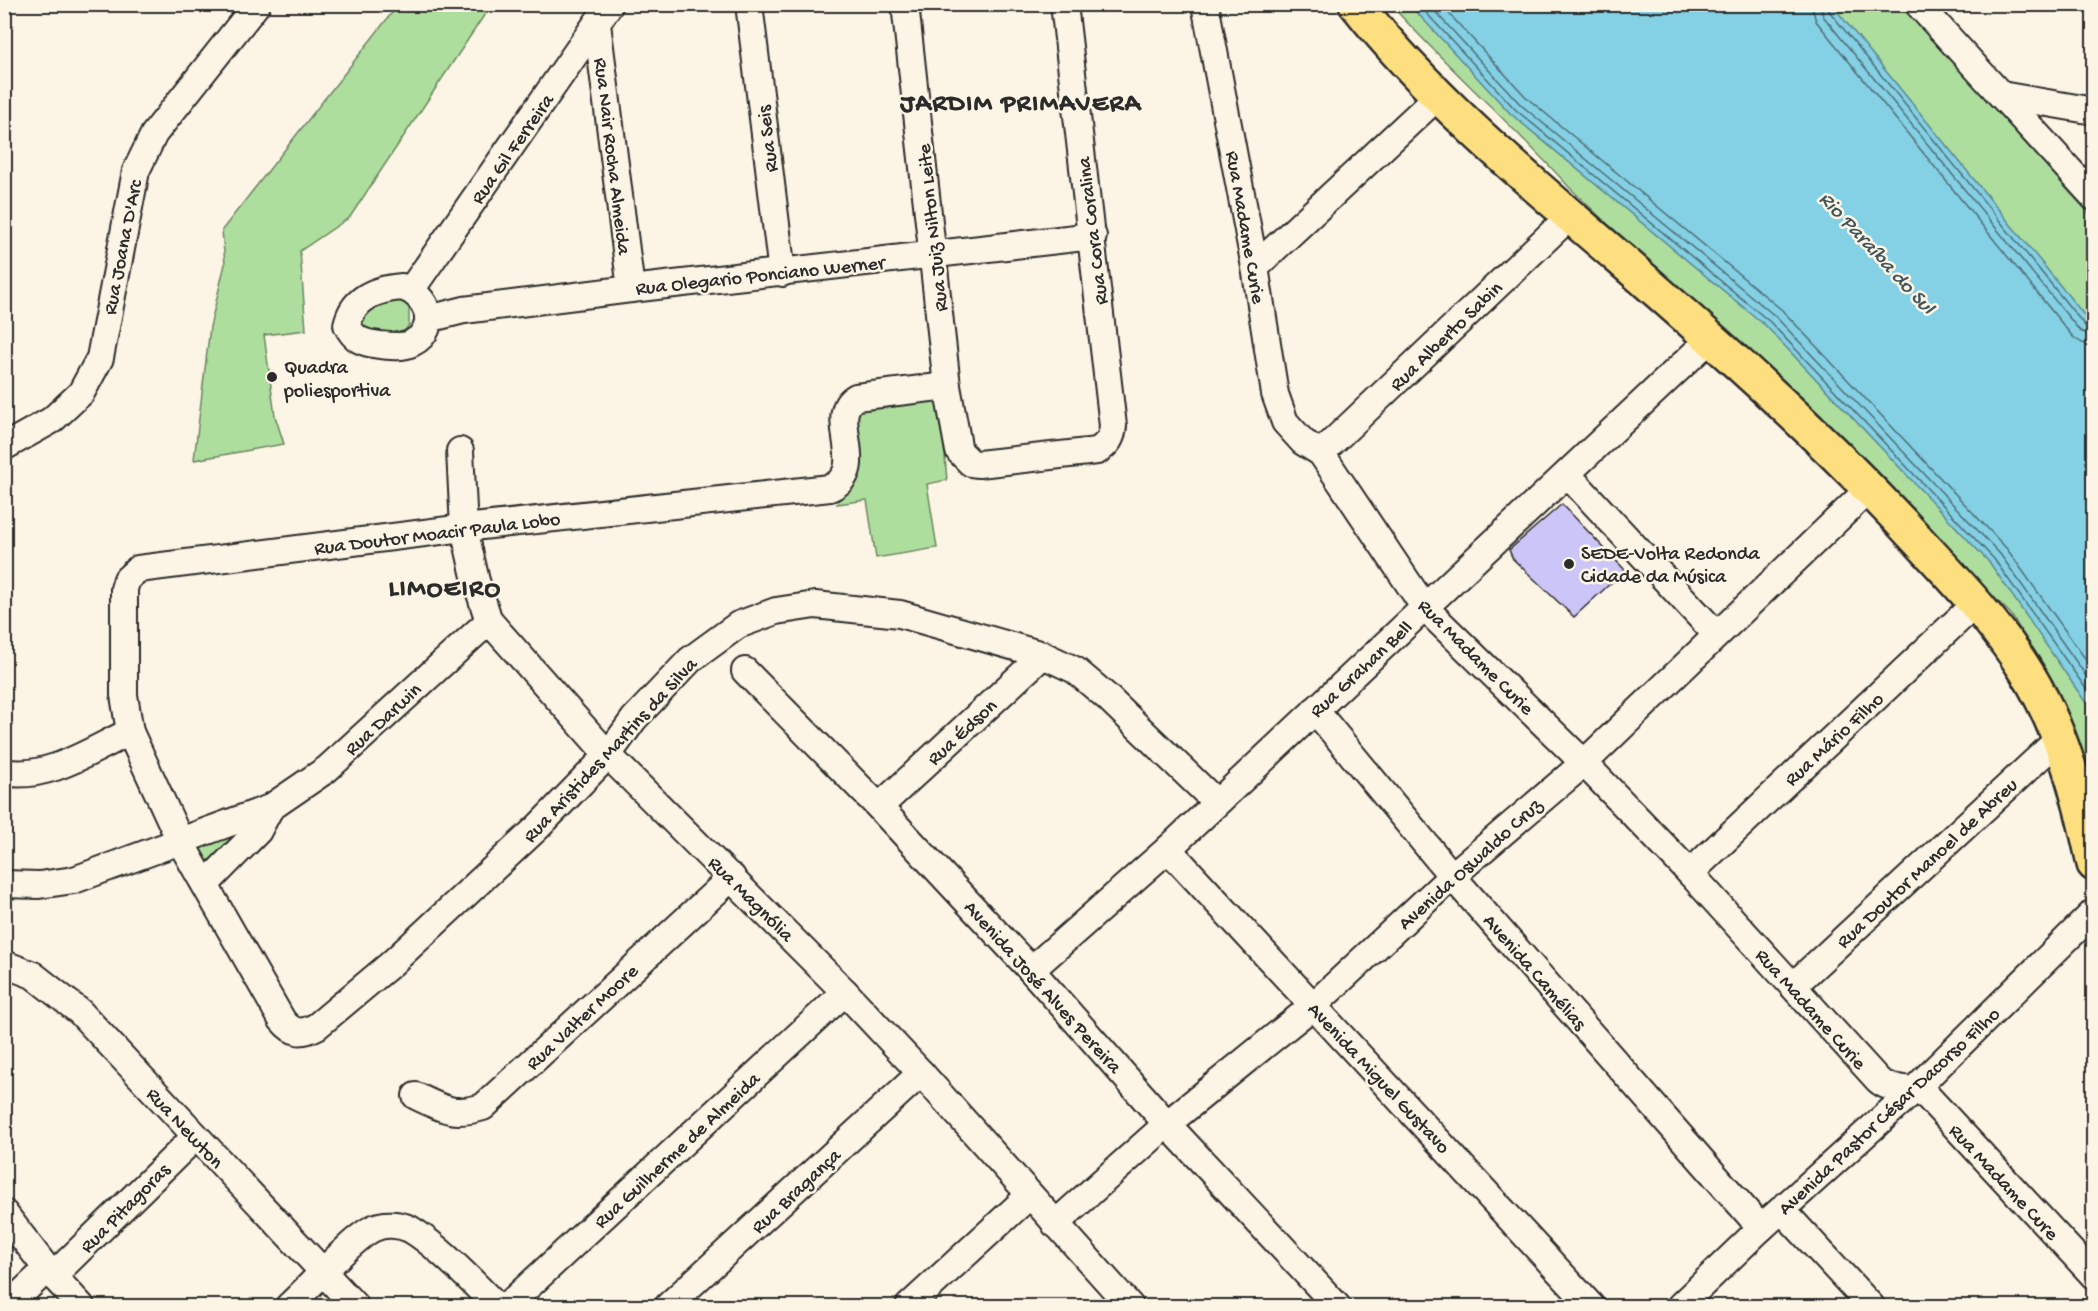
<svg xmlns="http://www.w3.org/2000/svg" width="2098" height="1311" font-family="'Gochi Hand',sans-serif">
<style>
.green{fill:#aede9d;stroke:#6c8464;stroke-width:1.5}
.water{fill:#84d0e4;stroke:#608e9a;stroke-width:1.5}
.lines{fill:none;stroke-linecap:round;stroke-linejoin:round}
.shore{stroke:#4f6d75;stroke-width:1.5}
.building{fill:#ccc5f8;stroke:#2b2b2b;stroke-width:1.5}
.minor-casing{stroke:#2b2b2b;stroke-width:30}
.major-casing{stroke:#2b2b2b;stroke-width:38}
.minor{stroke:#fcf5e5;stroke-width:26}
.major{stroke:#fedf80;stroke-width:33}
.poi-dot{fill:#2b2b2b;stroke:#fcf5e5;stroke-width:2}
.labels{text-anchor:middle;stroke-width:5;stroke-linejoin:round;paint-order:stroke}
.street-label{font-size:20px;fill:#2b2b2b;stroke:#fcf5e5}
.poi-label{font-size:20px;fill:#2b2b2b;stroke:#fcf5e5;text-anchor:start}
.water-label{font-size:21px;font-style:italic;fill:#415459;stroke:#fcf5e5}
.district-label{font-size:26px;font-weight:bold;letter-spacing:1.5px;fill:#2b2b2b;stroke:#fcf5e5}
</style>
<rect width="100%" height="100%" fill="#fcf5e5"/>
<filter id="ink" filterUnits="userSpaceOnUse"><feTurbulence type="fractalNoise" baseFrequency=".0167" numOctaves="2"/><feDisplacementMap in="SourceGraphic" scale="12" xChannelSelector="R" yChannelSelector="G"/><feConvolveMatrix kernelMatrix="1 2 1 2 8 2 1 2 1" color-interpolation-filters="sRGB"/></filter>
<g filter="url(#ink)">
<g class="green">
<path d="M398 5H491L350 217 300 251 306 330 264 335 275 416 284 444 194 460 210 327 225 264 222 230Z"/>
<path d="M1391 5H1410L1511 114 1766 326 1990 563 2093 713V808L2073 734 2049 675 2010 613 1569 187C1512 124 1448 68 1391 5Z"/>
<path d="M1832 5H1901L2093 218V326Z"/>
<path d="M394 297 409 306V325L402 334 360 337 359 310Z"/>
<path d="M940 400 947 480 927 484 937 548 876 558 867 500 837 504C854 471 844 440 857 407Z"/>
<path d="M241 826 243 835 211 864H201L195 846Z"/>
</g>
<path class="water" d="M1410 5H1832L2093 326V713L1990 563 1766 326 1511 114Z"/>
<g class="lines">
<g class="shore">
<path d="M1418 4 1516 110 1770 322 1994 559 2094 700"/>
<path d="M1428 4 1521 105 1775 316 2000 554 2094 687"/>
<path d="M1440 4 1527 98 1782 310 2007 549 2094 671"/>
<path d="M1811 4 1816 21 2073 337 2082 343 2094 346"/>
<path d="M1820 4 1823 16 2080 331 2094 337"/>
<path d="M1828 4 1829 11 2086 327 2094 329"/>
</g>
</g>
<path class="building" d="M1562 504 1625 570 1574 617 1513 559 1509 550Z"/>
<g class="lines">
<g class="minor-casing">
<g id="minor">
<path d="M749 4 782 273"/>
<path d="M905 4 947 386 959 451 971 463 979 464 1097 451C1108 444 1112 438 1113 426L1064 4"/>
<path d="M1205 4 1255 267 1275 394 1285 422 1303 442 1321 453 1425 608 1584 763 1690 873 1878 1080C1892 1093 1913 1085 1928 1097L2094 1276"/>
<path d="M1918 4 2094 197"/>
<path d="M597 24 631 289"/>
<path d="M2001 95 2094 111"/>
<path d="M1255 267 1438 96"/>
<path d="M402 287C427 294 441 328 412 343 403 348 390 346 380 345 363 343 354 340 347 325 353 298 376 289 402 287Z"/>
<path d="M411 290 610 4"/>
<path d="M428 319 464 310 631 289 1093 236"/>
<path d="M947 386 856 397C824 415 872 469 830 488L464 528 138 569 127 579 124 589V695L130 732 181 843 282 1020C293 1034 302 1034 317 1026L391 964 538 827 608 755 634 719 690 660 738 625 776 611 815 605 900 614 1043 655 1075 670 1107 697 1216 802"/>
<path d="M4 447 52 420 81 393 100 358 136 171 154 134 257 4"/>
<path d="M460 451 464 528 476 581 489 621 608 755 845 992 921 1073 1130 1306"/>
<path d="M1321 453 1570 216"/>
<path d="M1567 474 1716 634"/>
<path d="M745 671 879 807 1031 970 1167 1124 1337 1306"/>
<path d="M1315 710 1452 876 1761 1228"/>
<path d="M4 772C47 781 93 749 130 732"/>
<path d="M879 807 1043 655"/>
<path d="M1168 849 1591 1306"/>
<path d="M1690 873 1976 603"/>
<path d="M4 884 39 885 74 880 270 808 327 769 489 621"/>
<path d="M206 884 258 831 270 808"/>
<path d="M4 964 33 975 80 1012 355 1306"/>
<path d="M1031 970 1168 849 1711 338"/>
<path d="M1793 986 2059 739"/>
<path d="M416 1096C443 1109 453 1116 483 1107L732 877"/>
<path d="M1782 1210 1871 1306"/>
<path d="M4 1213 47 1269 81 1306"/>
<path d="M1055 1224 1167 1124 1314 1005 1452 876 1584 763 1870 488"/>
<path d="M53 1276 195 1137"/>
<path d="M8 1306 47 1269"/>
<path d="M289 1306C309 1288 353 1237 374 1228 384 1223 399 1224 410 1229 436 1244 475 1284 496 1306"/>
<path d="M507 1306 845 992"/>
<path d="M668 1306 921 1073"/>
<path d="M909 1306 1030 1195"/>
<path d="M1680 1306 1761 1228 1914 1090 2094 912"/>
</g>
</g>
<g class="major-casing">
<path id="major" d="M1356 4C1431 99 1526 178 1618 257 1720 346 1822 436 1913 535 1952 577 1993 619 2024 668 2061 725 2080 798 2094 864"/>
</g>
<use href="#minor" class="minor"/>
<use href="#major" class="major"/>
</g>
</g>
<g class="poi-dot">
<circle cx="272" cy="377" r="6"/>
<circle cx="1569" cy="564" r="6"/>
</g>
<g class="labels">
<g class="street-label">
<text transform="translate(766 139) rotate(-97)" y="7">Rua Seis</text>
<text transform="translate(511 148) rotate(-55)" y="7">Rua Gil Ferreira</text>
<text transform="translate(614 156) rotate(83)" y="7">Rua Nair Rocha Almeida</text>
<text transform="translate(1247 227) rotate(80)" y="7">Rua Madame Curie</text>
<text transform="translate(931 228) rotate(-96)" y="7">Rua Juiz Nilton Leite</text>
<text transform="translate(1091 231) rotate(-97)" y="7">Rua Cora Coralina</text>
<text transform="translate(121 247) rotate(-79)" y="7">Rua Joana D'Arc</text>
<text transform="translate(760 274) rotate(-6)" y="7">Rua Olegario Ponciano Werner</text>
<text transform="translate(1445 335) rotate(-44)" y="7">Rua Alberto Sabin</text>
<text transform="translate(437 532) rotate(-7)" y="7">Rua Doutor Moacir Paula Lobo</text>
<text transform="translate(1477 656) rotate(45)" y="7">Rua Madame Curie</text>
<text transform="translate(1360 668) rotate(-43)" y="7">Rua Grahan Bell</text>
<text transform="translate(382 718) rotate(-43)" y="7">Rua Darwin</text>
<text transform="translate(961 731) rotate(-43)" y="7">Rua Édson</text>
<text transform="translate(1833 738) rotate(-43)" y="7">Rua Mário Filho</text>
<text transform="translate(609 749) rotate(-47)" y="7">Rua Aristides Martins da Silva</text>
<text transform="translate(1926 862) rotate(-43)" y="7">Rua Doutor Manoel de Abreu</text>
<text transform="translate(1469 863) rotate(-42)" y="7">Avenida Oswaldo Cruz</text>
<text transform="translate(752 898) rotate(45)" y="7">Rua Magnólia</text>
<text transform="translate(1536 971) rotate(49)" y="7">Avenida Camélias</text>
<text transform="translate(1044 986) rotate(48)" y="7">Avenida José Alves Pereira</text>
<text transform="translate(1812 1008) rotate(48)" y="7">Rua Madame Curie</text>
<text transform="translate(581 1016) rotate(-43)" y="7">Rua Valter Moore</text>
<text transform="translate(1380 1077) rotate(47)" y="7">Avenida Miguel Gustavo</text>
<text transform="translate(1888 1110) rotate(-43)" y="7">Avenida Pastor César Dacorso Filho</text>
<text transform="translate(186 1127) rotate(47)" y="7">Rua Newton</text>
<text transform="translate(676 1149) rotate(-43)" y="7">Rua Guilherme de Almeida</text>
<text transform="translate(2005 1181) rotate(47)" y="7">Rua Madame Cure</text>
<text transform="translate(795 1190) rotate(-43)" y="7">Rua Bragança</text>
<text transform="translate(124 1207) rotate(-45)" y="7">Rua Pitagoras</text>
</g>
<g class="poi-label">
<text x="284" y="373">Quadra<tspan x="284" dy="23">poliesportiva</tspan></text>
<text x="1581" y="559">SEDE-Volta Redonda<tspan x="1581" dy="23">Cidade da Música</tspan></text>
</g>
<g class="water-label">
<text transform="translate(1878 252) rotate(47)" y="7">Rio Paraíba do Sul</text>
</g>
<g class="district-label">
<text x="1021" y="110">JARDIM PRIMAVERA</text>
<text x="445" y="595">LIMOEIRO</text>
</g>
</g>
<rect width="2098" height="1311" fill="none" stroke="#fcf5e5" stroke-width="24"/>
<rect x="12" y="12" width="2074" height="1287" fill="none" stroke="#2b2b2b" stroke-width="2" filter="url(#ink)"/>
</svg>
